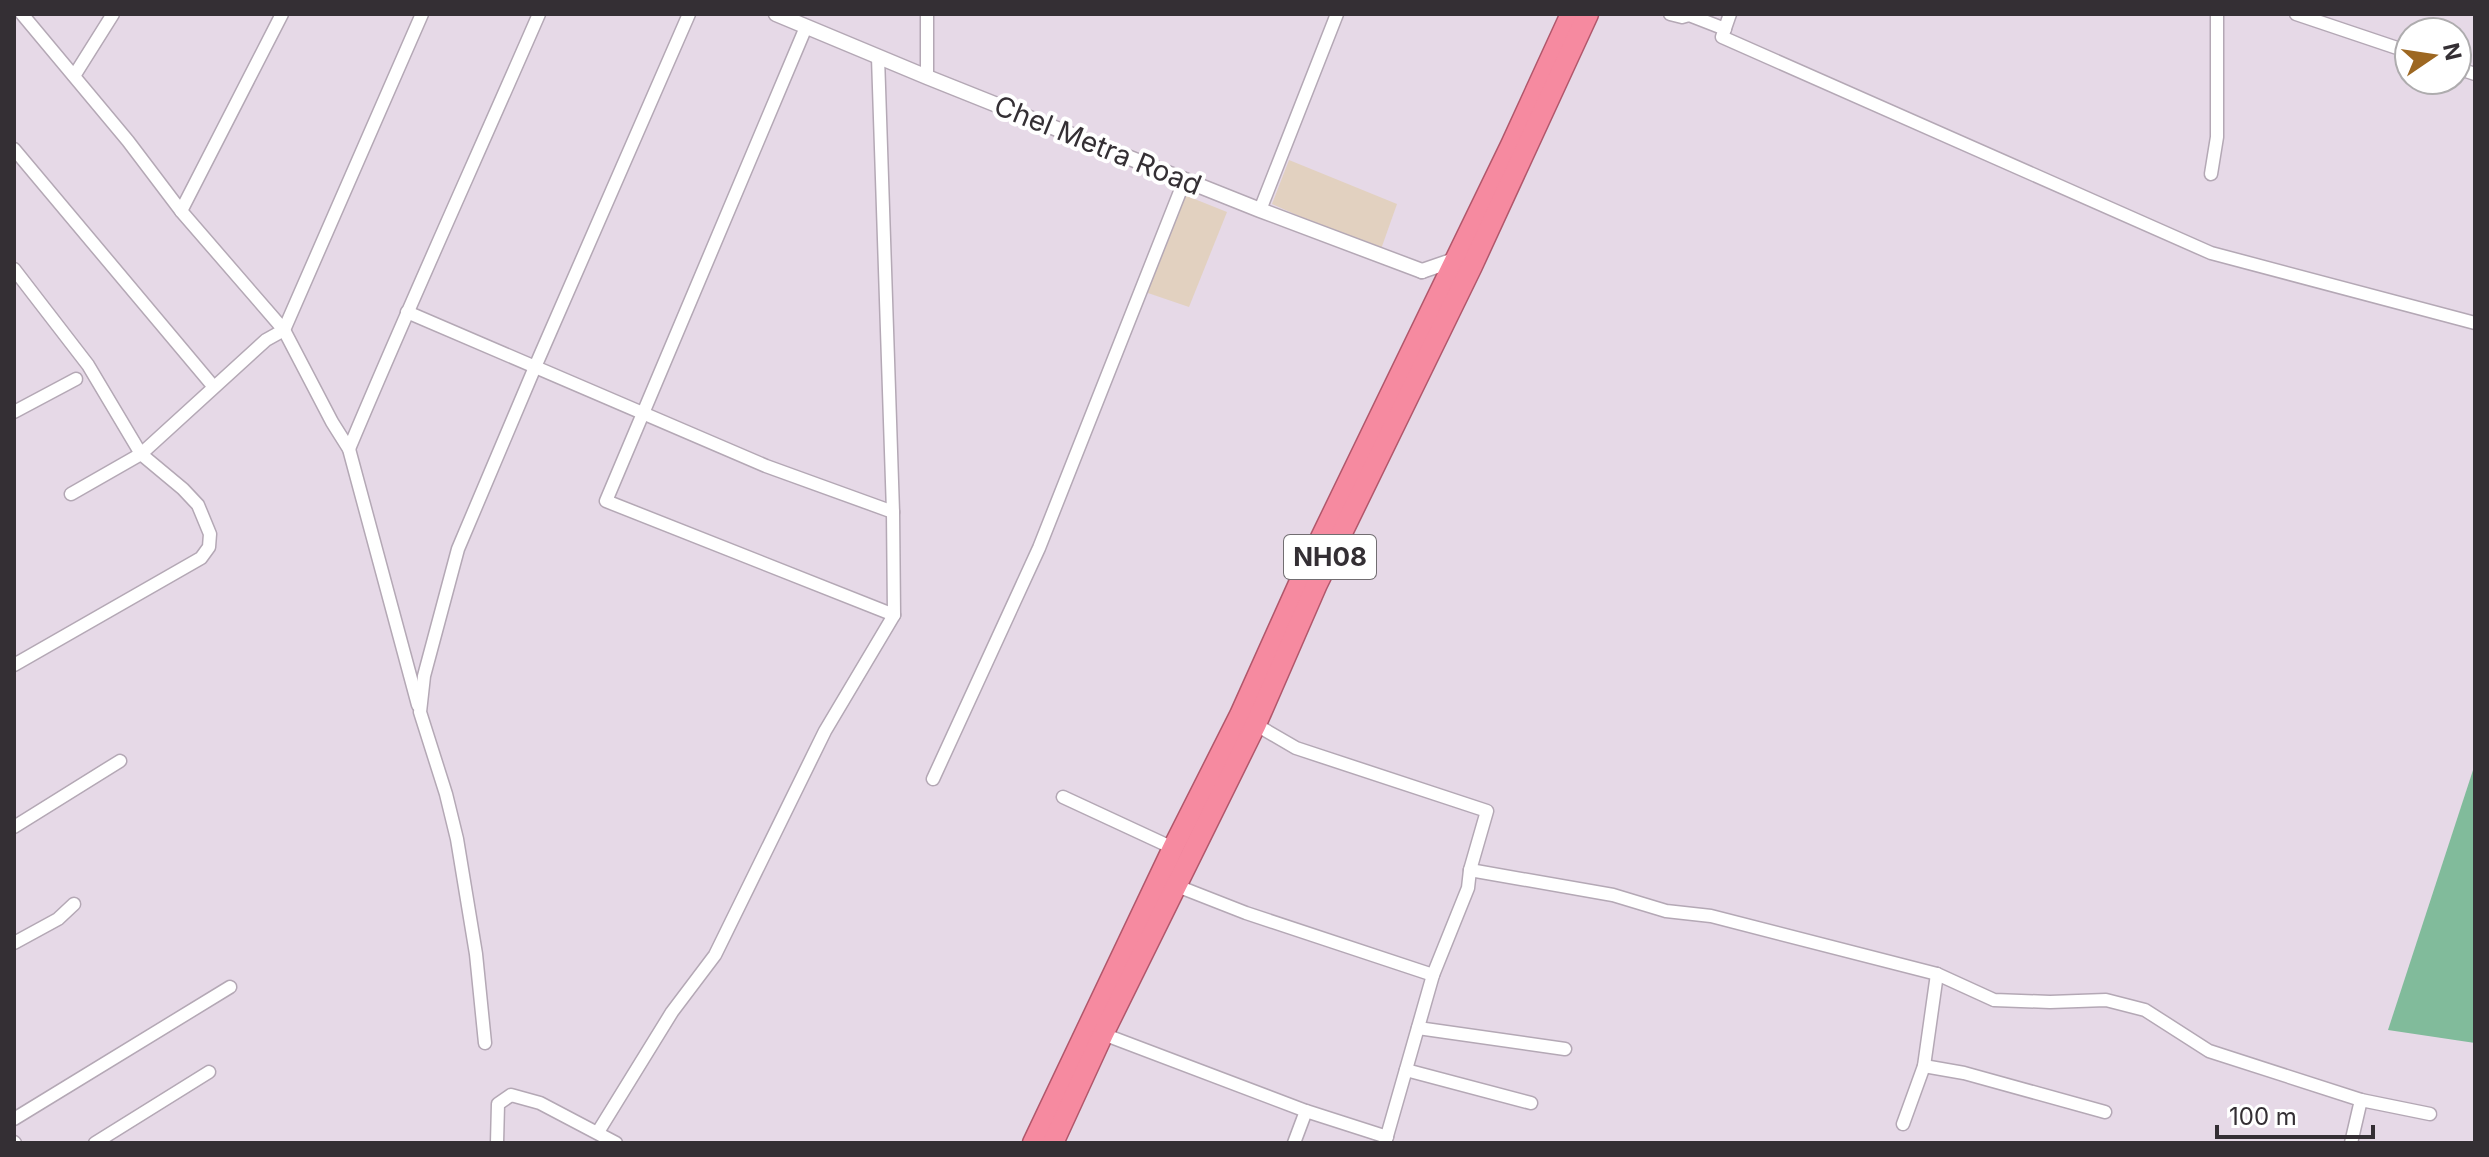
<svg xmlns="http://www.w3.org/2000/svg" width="2489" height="1157" font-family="Inter,sans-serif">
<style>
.commercial{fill:#e2d1c0}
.green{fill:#81bb9b}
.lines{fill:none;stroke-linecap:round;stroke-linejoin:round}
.minor-casing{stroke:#b4a8b5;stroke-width:15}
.tertiary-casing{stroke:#b4a8b5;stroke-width:17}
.trunk-casing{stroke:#b1576b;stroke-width:23}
.minor{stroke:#fff;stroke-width:12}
.tertiary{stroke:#fff;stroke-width:14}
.trunk{stroke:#f68aa0;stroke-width:20}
.labels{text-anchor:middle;stroke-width:8;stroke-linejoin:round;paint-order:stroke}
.shield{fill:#fff;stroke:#716d71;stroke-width:2}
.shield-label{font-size:26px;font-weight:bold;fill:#342f34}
.street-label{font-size:28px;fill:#342f34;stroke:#fff}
</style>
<rect width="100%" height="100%" fill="#e6d9e7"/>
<g class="commercial">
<path d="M1289 160 1397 204 1380 252 1272 204Z"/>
<path d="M1182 194 1227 212 1189 307 1145 292Z"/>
</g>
<path class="green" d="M2475 764V1043L2388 1030Z"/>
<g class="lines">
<g class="minor-casing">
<g id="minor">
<path d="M22 14 128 141 181 211 284 330 332 422 349 449 418 705"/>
<path d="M1670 14 1682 17 1689 15 1725 29"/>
<path d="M1730 14 1722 37 2211 253 2475 323"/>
<path d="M2296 14 2409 52"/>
<path d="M806 27 606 501 894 615"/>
<path d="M2457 68 2475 74"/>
<path d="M74 76 113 14"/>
<path d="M927 77V14"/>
<path d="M14 149 213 386"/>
<path d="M2211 174 2217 137V14"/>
<path d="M1260 210 1337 14"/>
<path d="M181 211 282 14"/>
<path d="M14 269 88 365 141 454 183 489 198 505 210 534 209 547 201 558 14 665"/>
<path d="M407 312 766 466 893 512"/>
<path d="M14 412 76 379"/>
<path d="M349 449C410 303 476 159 539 14"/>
<path d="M71 494 141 454 266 340 284 330 422 14"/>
<path d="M1253 723 1296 748 1487 811 1470 870 1468 888 1433 975 1385 1143"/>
<path d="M933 779 1039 548 1185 179"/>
<path d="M1063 797 1173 848"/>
<path d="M14 827 120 761"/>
<path d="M1470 870 1613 895 1666 911 1711 916 1937 974 1994 1000 2050 1002 2106 1000 2145 1010 2209 1051 2361 1100 2351 1143"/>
<path d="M1172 884 1246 913 1433 975"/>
<path d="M14 943 58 919 74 904"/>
<path d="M1418 1028 1565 1049"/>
<path d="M1098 1030 1103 1034 1306 1111 1387 1137"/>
<path d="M485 1043 476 954 457 839 446 794 420 712 424 676 458 549 535 367 689 14"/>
<path d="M1924 1066 1964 1073 2105 1112"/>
<path d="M1406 1070 1531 1103"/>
<path d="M2361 1100 2430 1114"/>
<path d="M14 1119 230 987"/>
<path d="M1903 1124 1924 1066 1937 974"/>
<path d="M598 1132 672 1012 715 955 825 731 894 615 893 512 878 57"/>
<path d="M14 1142 15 1143"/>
<path d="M95 1143 209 1072"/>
<path d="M497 1143 498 1104 511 1095 540 1103 616 1143"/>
<path d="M1294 1143 1306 1111"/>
</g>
</g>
<g class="tertiary-casing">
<g id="tertiary">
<path d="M776 14 927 77 1260 210 1422 271"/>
<path d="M1422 271 1457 259"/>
</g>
</g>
<g class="trunk-casing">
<g id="trunk">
<path d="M1033 1143 1173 848 1240 715 1301 579 1511 145 1571 14"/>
<path d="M1053 1143 1103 1034 1256 724 1317 584 1472 266 1588 14"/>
</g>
</g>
<use href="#minor" class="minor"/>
<use href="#tertiary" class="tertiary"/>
<use href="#trunk" class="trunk"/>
</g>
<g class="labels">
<rect class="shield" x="1284" y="535" width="92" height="44" rx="6"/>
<g class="shield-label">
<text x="1330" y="566">NH08</text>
</g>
<g class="street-label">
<text transform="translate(1098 145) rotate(22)" y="10">Chel Metra Road</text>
</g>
</g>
<rect width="2489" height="1157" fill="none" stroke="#342f34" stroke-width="32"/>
<g transform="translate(2433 56) rotate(77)"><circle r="38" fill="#ffffff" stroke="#aeacae" stroke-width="2"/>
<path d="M0-6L14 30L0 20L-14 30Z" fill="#9d6721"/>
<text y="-12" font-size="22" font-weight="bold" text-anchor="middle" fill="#342f34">N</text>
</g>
<path d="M2217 1125v12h156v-12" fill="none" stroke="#342f34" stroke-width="4"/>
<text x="2229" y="1125" font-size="24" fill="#342f34" stroke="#ffffff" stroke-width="6" paint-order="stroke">100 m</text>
</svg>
